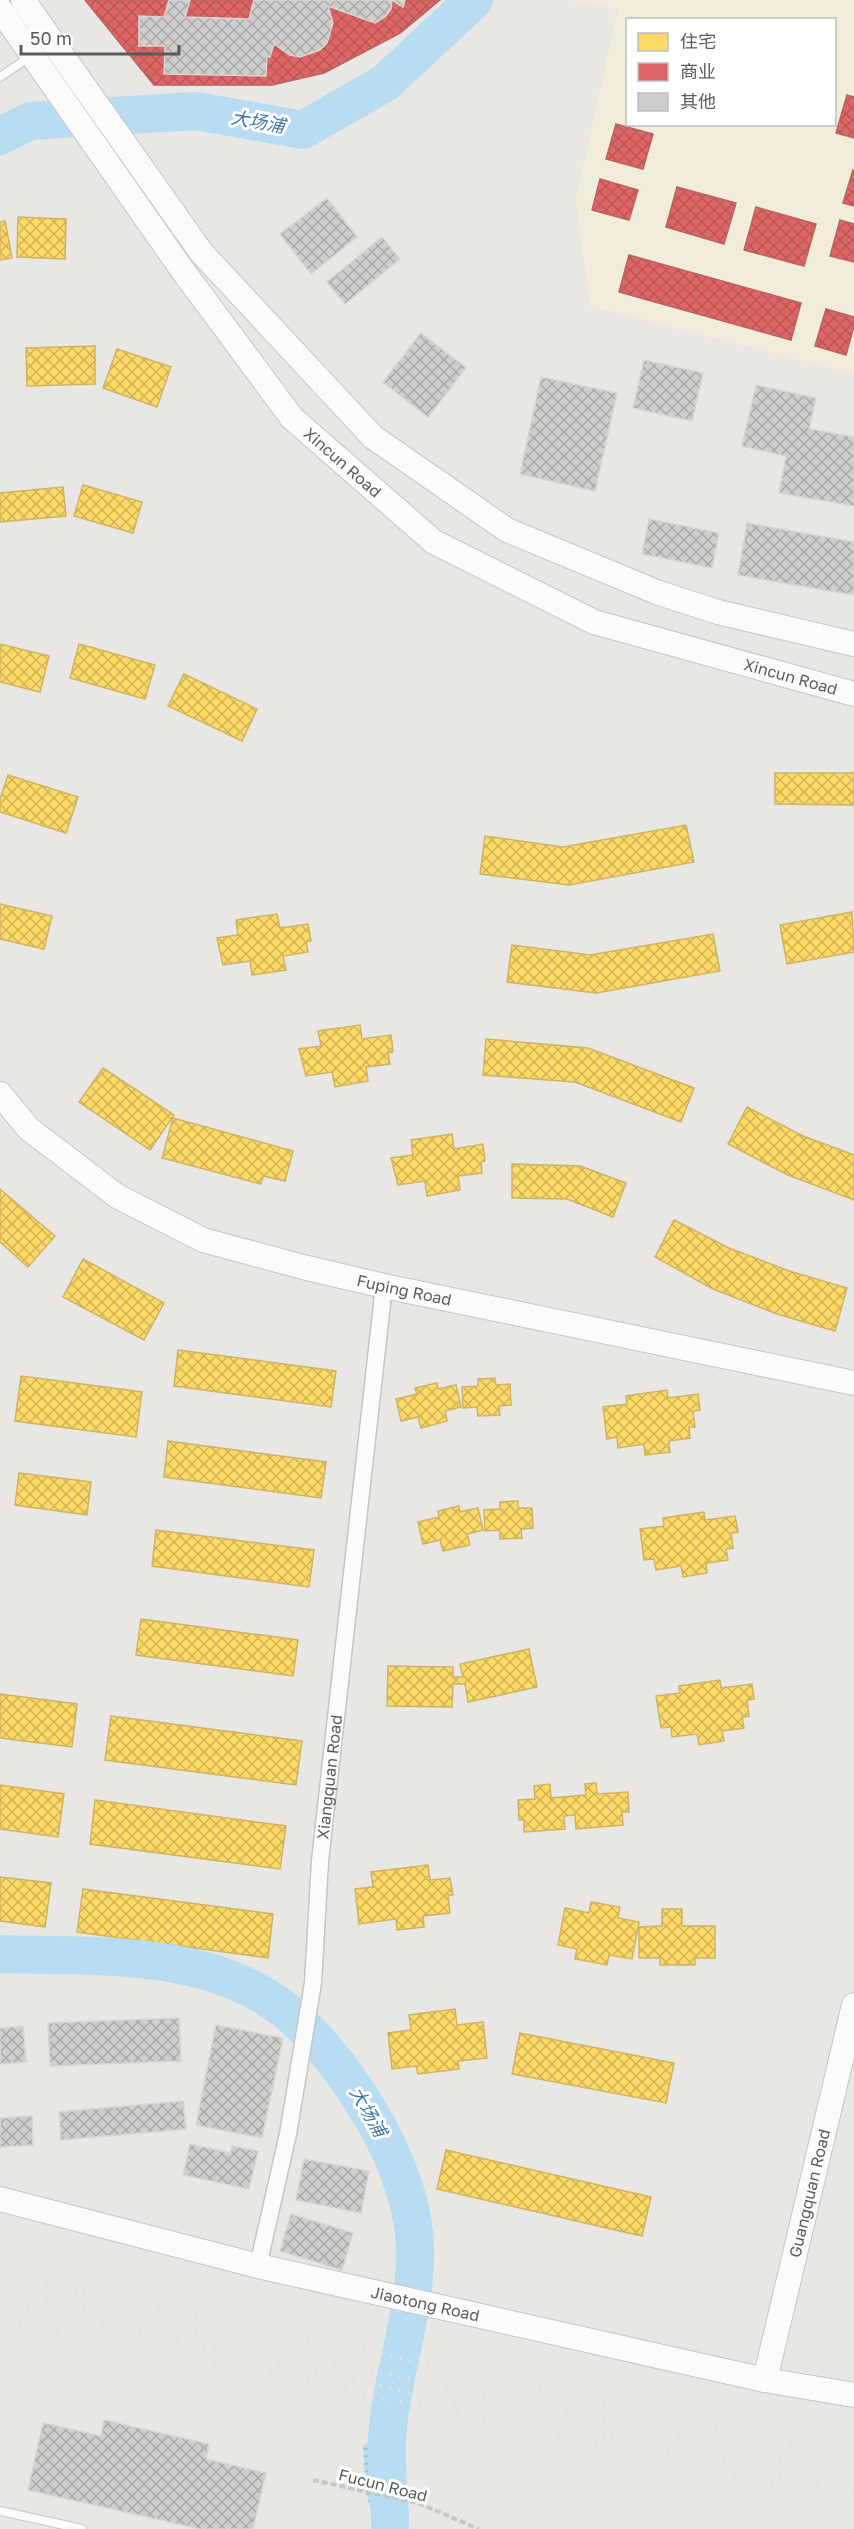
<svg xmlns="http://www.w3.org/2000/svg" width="854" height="2529" font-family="'Golos Text','Noto Sans SC',sans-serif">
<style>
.commercial{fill:#f2ecdb;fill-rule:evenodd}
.water{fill:url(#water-rules)}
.homes{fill:url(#homes-cross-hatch);stroke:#cdb464;stroke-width:1.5}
.shops{fill:url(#shops-cross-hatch);stroke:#b86364;stroke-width:1.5}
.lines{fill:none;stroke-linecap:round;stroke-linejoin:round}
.river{stroke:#b8dcf2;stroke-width:38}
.building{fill:url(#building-cross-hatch);stroke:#d8d6d2;stroke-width:1.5}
.lane-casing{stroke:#c5c5c5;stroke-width:10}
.street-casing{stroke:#c5c5c5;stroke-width:19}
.secondary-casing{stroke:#c5c5c5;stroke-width:26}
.path{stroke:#c5c9c6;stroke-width:4;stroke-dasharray:6 3;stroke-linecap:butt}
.lane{stroke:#fcfbfb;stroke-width:8}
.street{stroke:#fcfbfb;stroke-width:16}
.secondary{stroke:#fcfbfb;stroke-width:24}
.rail{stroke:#e1e1e0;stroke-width:4.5;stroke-dasharray:1.5 8;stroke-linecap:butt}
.labels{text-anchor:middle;stroke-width:6;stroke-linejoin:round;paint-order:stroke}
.street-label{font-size:16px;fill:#595d60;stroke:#fff}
.water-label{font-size:18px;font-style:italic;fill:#4278a8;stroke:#fff}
</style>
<defs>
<pattern id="water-rules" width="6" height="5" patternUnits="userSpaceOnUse" patternTransform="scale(1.5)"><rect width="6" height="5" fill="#b8dcf2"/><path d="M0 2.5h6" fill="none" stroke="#99b6c7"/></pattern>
<pattern id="homes-cross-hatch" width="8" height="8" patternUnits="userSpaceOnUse" patternTransform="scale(1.5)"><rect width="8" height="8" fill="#ffd966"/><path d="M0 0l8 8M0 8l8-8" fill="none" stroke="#d1b357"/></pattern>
<pattern id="shops-cross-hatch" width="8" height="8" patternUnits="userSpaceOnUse" patternTransform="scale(1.5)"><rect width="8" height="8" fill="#e06666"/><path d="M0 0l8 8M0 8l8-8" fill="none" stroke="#b95757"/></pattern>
<pattern id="building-cross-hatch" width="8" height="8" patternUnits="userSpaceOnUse" patternTransform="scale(1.5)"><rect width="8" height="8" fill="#cfcecc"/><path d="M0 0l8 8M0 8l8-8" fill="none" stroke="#abaaa9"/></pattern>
</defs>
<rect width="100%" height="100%" fill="#e8e7e3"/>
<path class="commercial" d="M571 0H854V374L590 306 576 200 618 10ZM628 20H834V124H628Z"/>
<path class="water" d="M389 2428 400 2464V2529H376L366 2492 363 2446Z"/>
<g class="homes">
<path d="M18 217 66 219 65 259 17 257Z"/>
<path d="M5 221 12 258 0 260V222Z"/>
<path d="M95 346V384L27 386 26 348Z"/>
<path d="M117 349 171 367 157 407 103 388Z"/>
<path d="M83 485 142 502 133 533 74 516Z"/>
<path d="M63 487 66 516 0 522V493Z"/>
<path d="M0 644 49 656 40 692 0 682Z"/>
<path d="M79 644 155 665 145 699 70 678Z"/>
<path d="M184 674 257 709 242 741 168 706Z"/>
<path d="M775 773H854V805L775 804Z"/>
<path d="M8 775 78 797 66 833 0 812V799Z"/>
<path d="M686 825 694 862 569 885 480 874 485 836 563 847Z"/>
<path d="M0 904 52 916 44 949 0 939Z"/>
<path d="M852 912 854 952 787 964 780 925Z"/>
<path d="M277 914 280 928 308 924 311 941 306 942 308 952 283 956 286 970 252 975 250 961 223 965 217 938 238 935 236 920Z"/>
<path d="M713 934 720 971 596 993 507 982 512 945 590 955Z"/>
<path d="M360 1025 362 1039 391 1035 393 1052 388 1053 390 1064 366 1067 368 1081 335 1087 332 1072 306 1076 299 1049 321 1046 318 1031Z"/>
<path d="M486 1039 588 1048 694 1088 681 1122 575 1082 483 1075Z"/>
<path d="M103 1068 174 1115 150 1150 79 1102Z"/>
<path d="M747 1107 803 1136 854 1155V1200L788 1175 728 1144Z"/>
<path d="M173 1118 293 1151 285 1181 263 1176 261 1184 162 1158Z"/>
<path d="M452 1134 454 1149 483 1144 485 1161 481 1162 482 1173 458 1176 460 1190 427 1196 425 1181 398 1185 391 1158 413 1155 411 1140Z"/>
<path d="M512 1164 580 1166 626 1183 613 1217 567 1199 512 1198Z"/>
<path d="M0 1189 55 1236 28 1267 0 1242Z"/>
<path d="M674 1220 729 1248 789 1271 847 1288 835 1331 777 1314 713 1289 655 1257Z"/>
<path d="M83 1259 164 1303 144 1340 63 1297Z"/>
<path d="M178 1350 336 1371 331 1407 174 1386Z"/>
<path d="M21 1376 142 1392 136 1437 15 1421Z"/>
<path d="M495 1378 496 1385 510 1384 511 1405 499 1406 500 1415 478 1416 477 1407 463 1408 462 1387 478 1386V1379Z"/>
<path d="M437 1383 438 1389 456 1385 461 1407 445 1411 447 1421 421 1428 418 1417 401 1421 396 1399 417 1394 415 1388Z"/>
<path d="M667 1390 668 1398 698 1394 700 1410 693 1411 695 1427H689L690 1438 669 1441 670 1452 645 1455 644 1444 618 1448 617 1437 607 1439 603 1407 627 1404 626 1396Z"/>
<path d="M168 1441 326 1462 321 1498 164 1477Z"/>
<path d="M19 1473 91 1482 87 1515 15 1505Z"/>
<path d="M518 1501V1508H532L533 1528 521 1529 522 1538 500 1539V1530L485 1531 484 1510 500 1509V1502Z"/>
<path d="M459 1506 460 1512 478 1508 483 1530 467 1534 470 1545 443 1551 440 1540 423 1544 418 1522 439 1517 438 1511Z"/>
<path d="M704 1512 705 1520 735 1516 738 1532 731 1533 733 1548 726 1549 728 1560 706 1563 707 1573 683 1577 681 1566 656 1570 654 1559 644 1560 640 1529 664 1526 663 1518Z"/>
<path d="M156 1530 314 1550 309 1587 152 1566Z"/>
<path d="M141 1619 298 1640 293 1676 136 1655Z"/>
<path d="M529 1649 537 1687 468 1702 465 1684H453L452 1707 387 1706 388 1666 453 1667V1677H463L460 1664Z"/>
<path d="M720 1680 721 1688 752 1684 754 1699 747 1700 749 1716 742 1717 744 1728 722 1731 724 1741 699 1745 697 1734 672 1737 671 1727 661 1728 656 1696 680 1693 679 1686Z"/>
<path d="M0 1694 77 1704 72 1747 0 1738Z"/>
<path d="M111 1716 302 1741 296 1785 105 1760Z"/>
<path d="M596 1783 597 1794 628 1792 629 1812H622L623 1825 576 1829 575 1815 564 1816 565 1829 524 1832V1820H519L518 1800 535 1799 534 1786 550 1784 551 1798 586 1795 585 1784Z"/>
<path d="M0 1785 64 1794 58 1837 0 1829Z"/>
<path d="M95 1800 286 1826 280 1869 90 1844Z"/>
<path d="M428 1865 430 1880 450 1878 453 1895H448L450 1913 423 1916 424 1927 397 1930 396 1919 359 1924 355 1889 373 1887 371 1872Z"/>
<path d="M0 1877 51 1883 45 1927 0 1921Z"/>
<path d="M83 1889 273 1914 268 1958 77 1932Z"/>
<path d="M591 1902 620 1907 618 1918 639 1922 632 1959 609 1955 607 1965 575 1959 577 1949 558 1945 565 1908 589 1913Z"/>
<path d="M662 1909H682V1926H715V1958H695V1965H660V1958H639V1927L662 1926Z"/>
<path d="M455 2009 457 2025 483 2022 487 2058 458 2061 459 2069 418 2074 416 2066 392 2069 388 2033 411 2030 409 2015Z"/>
<path d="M520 2033 674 2063 666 2103 512 2074Z"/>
<path d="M446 2150 651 2197 642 2236 437 2189Z"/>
</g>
<g class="shops">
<path d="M85 0H440L400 33 324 73 272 85H154Z"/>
<path d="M847 95 854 97V138L836 133Z"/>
<path d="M616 124 653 134 643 169 606 159Z"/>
<path d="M853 170 854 171V206L843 203Z"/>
<path d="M600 179 638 190 629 220 592 210Z"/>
<path d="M677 187 736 203 724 244 666 227Z"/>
<path d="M756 207 816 224 804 266 744 250Z"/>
<path d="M840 220 854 224V262L830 256Z"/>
<path d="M629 255 801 303 791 340 619 292Z"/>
<path d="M826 309 854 317V326L846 355 815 346Z"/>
</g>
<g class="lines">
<g class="river">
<path d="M0 136 30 121 196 111 303 130 385 83 474 0"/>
<path d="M0 1954C95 1957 214 1948 291 2015 322 2042 347 2075 368 2110 393 2151 416 2205 415 2255 415 2316 391 2377 387 2438 385 2469 391 2499 390 2529"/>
</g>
</g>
<g class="building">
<path d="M169 0H190L185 17 249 19 254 0H405L403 7 392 0 391 9 386 16 375 23 328 6 333 23 327 43 320 50 300 57 290 55 274 44 270 57 267 56 266 76 164 74 165 46H139V16L164 17Z"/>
<path d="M327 198 357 237 311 274 280 234Z"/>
<path d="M382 237 400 259 345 304 327 282Z"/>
<path d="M421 333 466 368 428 417 383 382Z"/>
<path d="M644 360 703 373 692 421 633 408Z"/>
<path d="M541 377 617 393 595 491 520 474Z"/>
<path d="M756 385 816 398 809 429 854 437V506L779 493 786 456 742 446Z"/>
<path d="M649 519 719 533 712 568 642 554Z"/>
<path d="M747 523 854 542V595L738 575Z"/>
<path d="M179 2018 181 2061 50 2066 48 2023Z"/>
<path d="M216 2025 283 2038 262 2138 196 2125Z"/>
<path d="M23 2026 26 2062 0 2064V2028Z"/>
<path d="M183 2101 186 2129 61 2140 59 2112Z"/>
<path d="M32 2116 33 2145 0 2147V2118Z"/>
<path d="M190 2144 230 2153 232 2146 258 2151 249 2189 183 2175Z"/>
<path d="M304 2159 369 2171 361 2213 296 2200Z"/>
<path d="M291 2214 353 2233 342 2270 280 2251Z"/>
<path d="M104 2420 209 2444 206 2459 266 2473 253 2529H200L28 2490 43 2423 101 2436Z"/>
</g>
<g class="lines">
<g class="lane-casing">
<g id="lane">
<path d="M0 77 31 56"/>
<path d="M0 2511 82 2529"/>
</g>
</g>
<g class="street-casing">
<g id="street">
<path id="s1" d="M258 2266 288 2134 313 1983 320 1861 384 1286"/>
</g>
</g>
<g class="secondary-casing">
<g id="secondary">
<path d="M23 0 201 252 373 437 507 530 659 593 718 612 854 644"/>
<path id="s2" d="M0 9 183 271 292 418 434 542 594 622 854 694"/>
<path id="s3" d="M0 1094 29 1129 117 1196 203 1240 303 1267 384 1286 854 1383"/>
<path id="s4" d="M0 2199 258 2266 765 2380 854 2395"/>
<path id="s5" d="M765 2380 854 2005"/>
</g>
</g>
<path class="path" d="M313 2480 418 2503 479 2529"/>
<use href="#lane" class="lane"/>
<use href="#street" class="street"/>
<use href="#secondary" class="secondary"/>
<g class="rail">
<path d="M0 2275 338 2344 854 2459"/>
<path d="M0 2290 854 2475"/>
<path d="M0 2301 854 2491"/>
<path d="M0 2320C286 2374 570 2438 854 2502"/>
</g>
</g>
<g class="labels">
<g class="street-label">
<text dy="6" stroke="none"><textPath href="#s2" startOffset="570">Xincun Road</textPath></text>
<text dy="6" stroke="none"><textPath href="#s2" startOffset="1074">Xincun Road</textPath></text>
<text dy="6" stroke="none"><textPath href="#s3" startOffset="460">Fuping Road</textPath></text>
<text dy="6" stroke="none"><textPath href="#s1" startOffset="495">Xiangquan Road</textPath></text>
<text dy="6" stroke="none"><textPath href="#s5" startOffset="192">Guangquan Road</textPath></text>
<text dy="6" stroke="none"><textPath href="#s4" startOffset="438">Jiaotong Road</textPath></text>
<text transform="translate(383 2485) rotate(14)" y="6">Fucun Road</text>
</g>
<g class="water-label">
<text transform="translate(258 122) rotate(10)" y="6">大场浦</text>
<text transform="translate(368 2112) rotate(60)" y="6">大场浦</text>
</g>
</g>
<rect x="626" y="18" width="210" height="108" fill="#ffffff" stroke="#bdbebf" stroke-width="1.5"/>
<rect x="638" y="33" width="30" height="18" fill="#ffd966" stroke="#bdbebf" stroke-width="1.5"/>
<text x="680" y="48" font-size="18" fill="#595d60">住宅</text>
<rect x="638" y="63" width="30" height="18" fill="#e06666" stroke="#bdbebf" stroke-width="1.5"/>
<text x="680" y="78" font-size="18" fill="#595d60">商业</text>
<rect x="638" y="93" width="30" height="18" fill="#cfcecc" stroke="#bdbebf" stroke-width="1.5"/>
<text x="680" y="108" font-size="18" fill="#595d60">其他</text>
<path d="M21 45v9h158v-9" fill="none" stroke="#595d60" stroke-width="3"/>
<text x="30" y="45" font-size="18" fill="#595d60" stroke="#ffffff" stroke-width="4.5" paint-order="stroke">50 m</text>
</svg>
